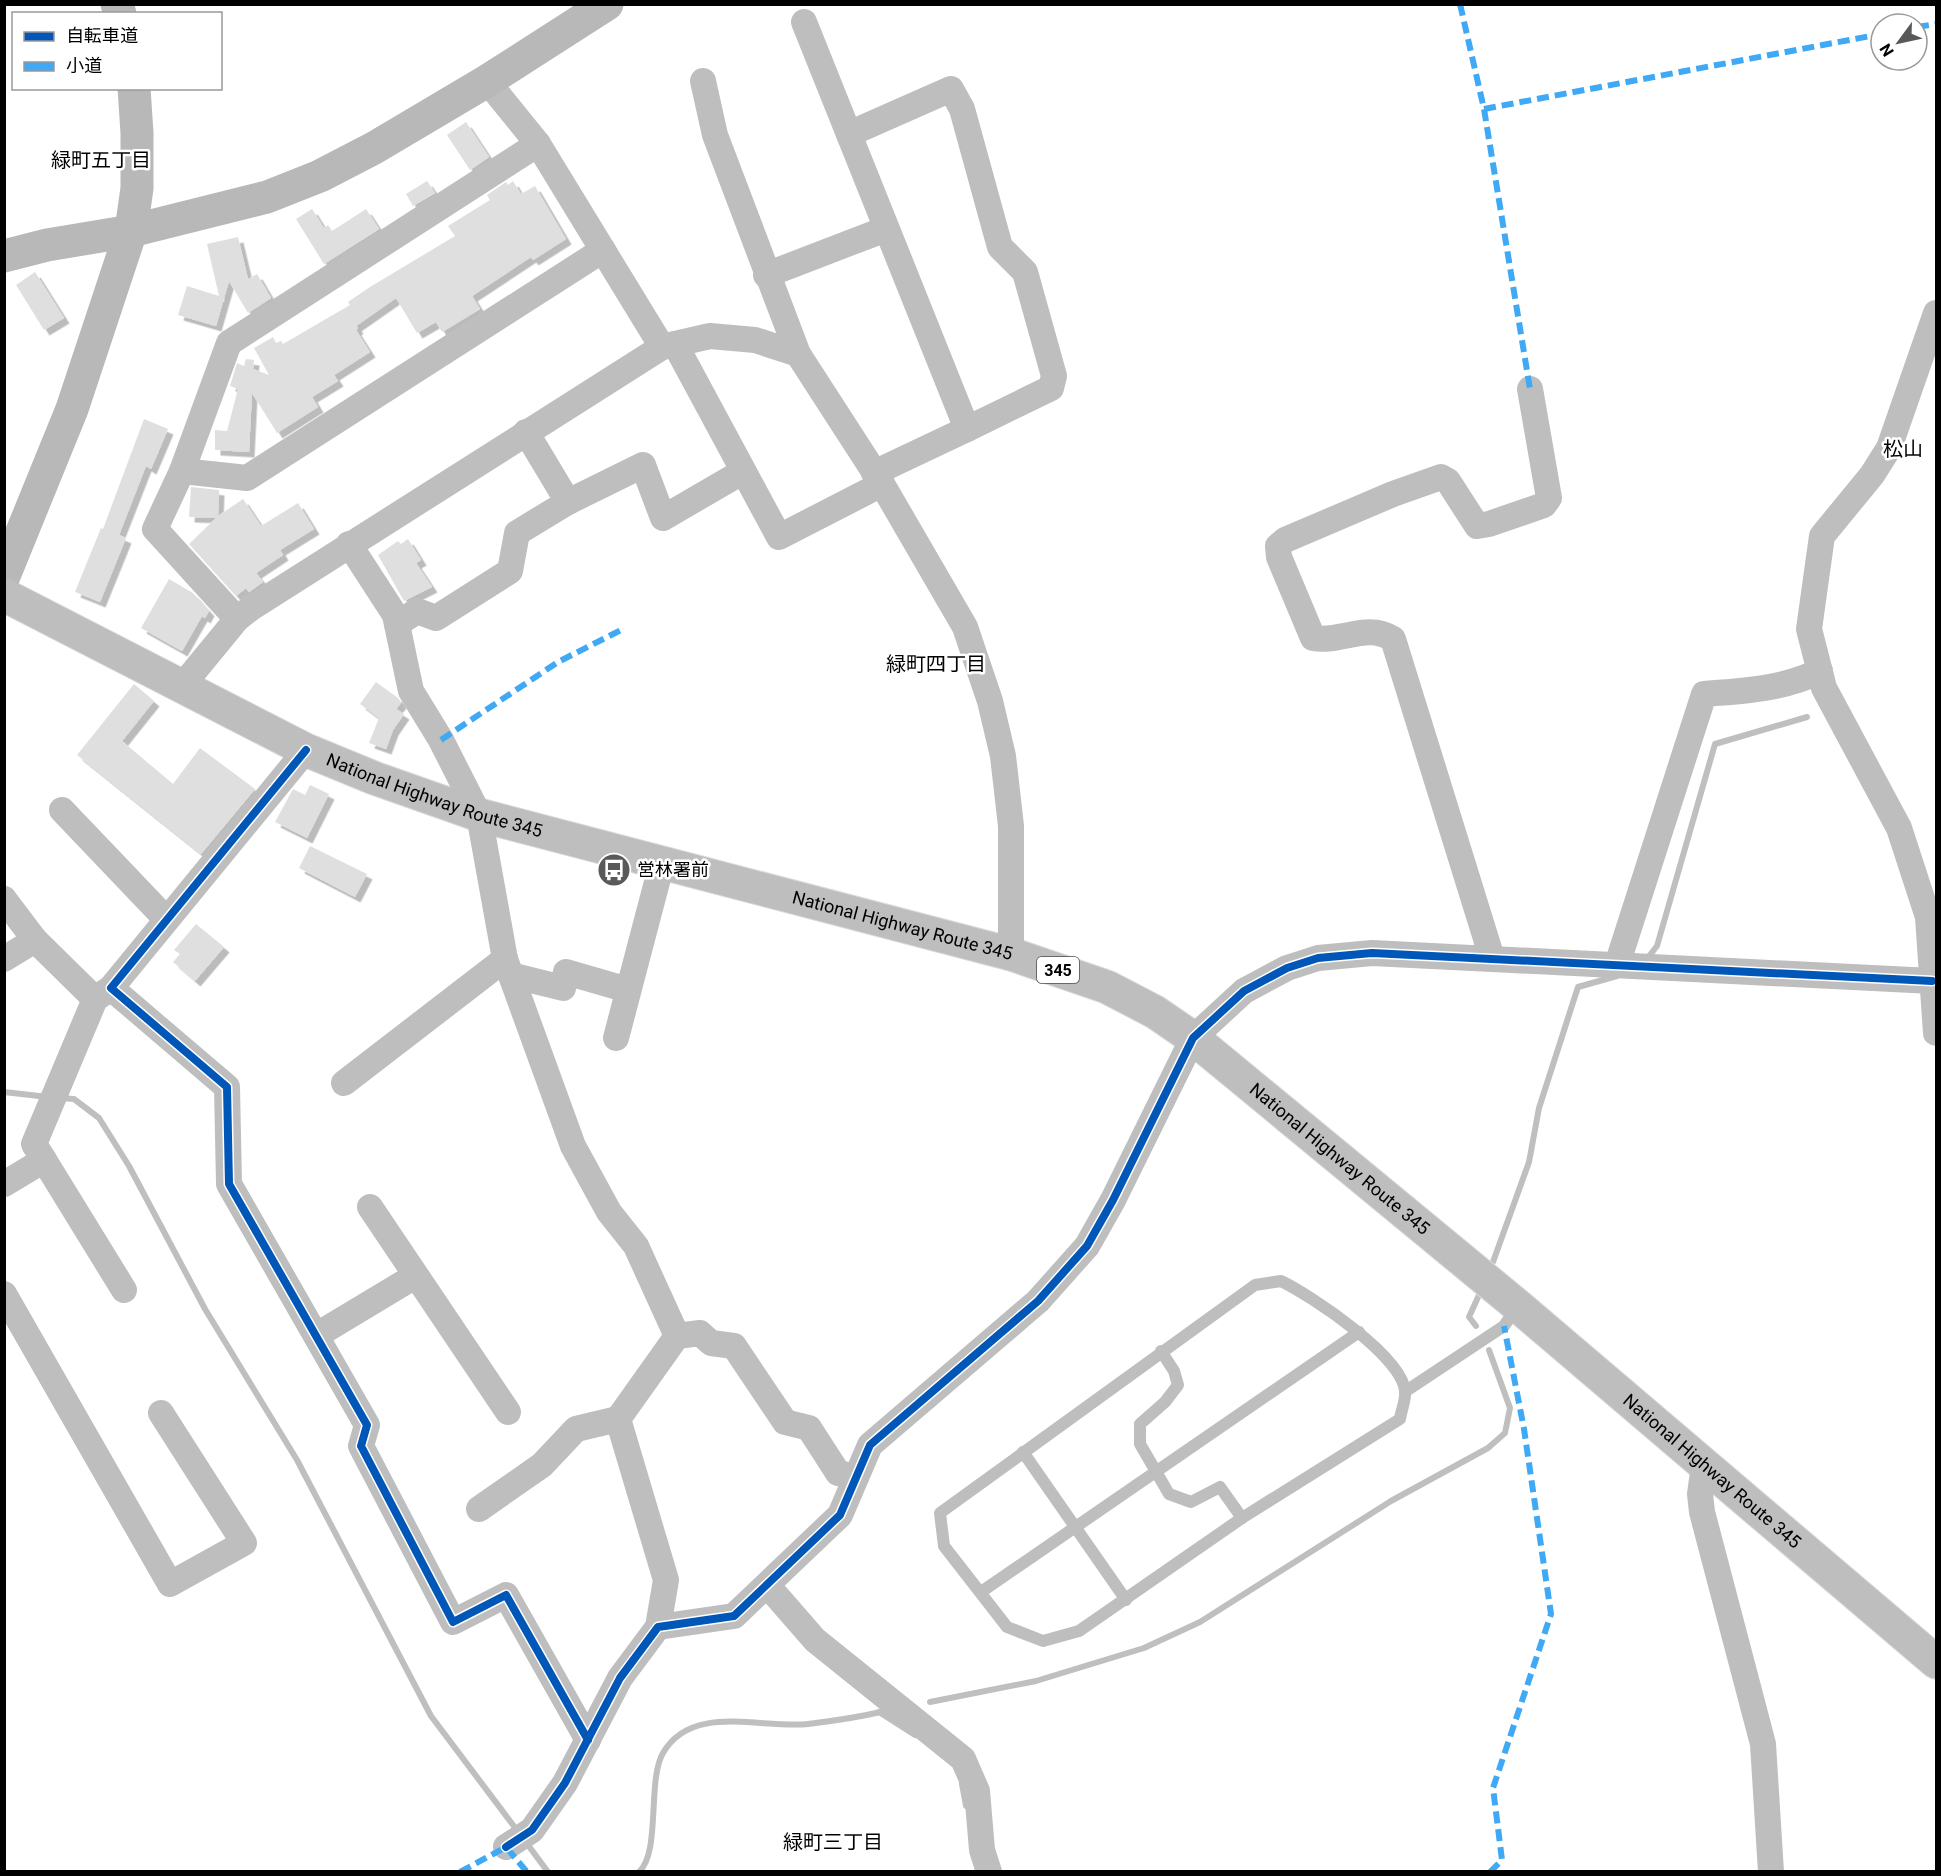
<svg xmlns="http://www.w3.org/2000/svg" width="1941" height="1876" font-family="Roboto,'Noto Sans JP',sans-serif">
<style>
.lines{fill:none;stroke-linecap:round;stroke-linejoin:round}
.stream{stroke:#bfbfbf;stroke-width:6}
.building{fill:#dfdfdf;filter:url(#shadow)}
.highway-casing{stroke:#dbdbdb;stroke-width:35}
.lane{stroke:#bebebe;stroke-width:12}
.street{stroke:#bebebe;stroke-width:26}
.secondary{stroke:#b8b8b8;stroke-width:33}
.highway{stroke:#bebebe;stroke-width:33}
.quiet{stroke:#3fa9f5;stroke-width:6;stroke-dasharray:12 6;stroke-linecap:butt}
.cycleway-casing{stroke:#fff;stroke-width:11}
.cycleway{stroke:#0057b8;stroke-width:8}
.labels{text-anchor:middle;stroke-width:5;stroke-linejoin:round;paint-order:stroke}
.shield{fill:#fff;stroke:#4c4c4c;stroke-width:1.5}
.shield-label{font-size:16px;font-weight:bold;fill:#000}
.street-label{font-size:18px;fill:#000;stroke:#fff}
.poi-label{font-size:18px;fill:#000;stroke:#fff;text-anchor:start}
.neighbourhood-label{font-size:20px;fill:#000;stroke:#fff}
</style>
<defs>
<filter id="shadow"><feDropShadow dx="5.5" dy="5.5" stdDeviation="0" flood-color="#0004"/></filter>
</defs>
<rect width="100%" height="100%" fill="#fff"/>
<g class="lines">
<g class="stream">
<path d="M1646 960 1657 946 1715 744 1807 717"/>
<path d="M4 1092 48 1097"/>
<path d="M61 1098 74 1099 99 1118 129 1166 205 1309 297 1460 431 1716 519 1833"/>
<path d="M1493 1262 1529 1162 1539 1108 1578 987 1617 976"/>
<path d="M1476 1326 1469 1317 1479 1295"/>
<path d="M930 1702 1036 1681 1144 1648 1200 1622 1391 1501 1488 1448 1505 1433 1510 1408 1489 1350"/>
<path d="M879 1712 915 1735"/>
<path d="M962 1784 966 1806"/>
<path d="M525 1841 548 1872"/>
<path d="M639 1872C661 1852 647 1780 663 1753 692 1703 761 1729 808 1724 833 1721 860 1717 885 1711"/>
</g>
</g>
<g class="building">
<path d="M466 122 489 157 470 170 447 135Z"/>
<path d="M427 181 435 193 413 206 406 194Z"/>
<path d="M513 181 521 194 535 186 566 239 533 260 531 257 472 296 480 309 442 332 436 322 417 333 396 298 356 326 358 328 356 330 370 352 334 375 338 381 312 397 318 407 277 433 252 393 249 452 215 450V430L227 431 238 389 230 386 237 363 244 366 246 359 254 360 253 369 269 375 254 348 273 337 276 343 281 341 283 344 350 305 348 302 370 287 455 236 448 226 490 200 487 195 506 182 508 185Z"/>
<path d="M312 209 324 228 328 225 332 231 366 209 379 229 324 264 296 219Z"/>
<path d="M238 237 248 279 257 274 271 298 248 313 229 281 216 326 178 315 187 286 219 296 207 244Z"/>
<path d="M35 272 64 318 44 330 16 285Z"/>
<path d="M144 419 168 429 151 469 146 466 119 535 126 538 100 602 75 592 101 528 103 529Z"/>
<path d="M191 487 219 490 218 516 243 499 261 526 298 503 314 529 280 550 283 555 256 573 263 582 260 584 249 592 246 588 236 596 189 544 216 518 189 517Z"/>
<path d="M408 539 421 560 416 563 432 587 404 601 378 555 398 541 401 544Z"/>
<path d="M169 579 193 593 209 611 205 618 202 616 182 651 141 628Z"/>
<path d="M376 682 398 698 401 703 396 709 404 714 393 730 386 749 369 743 379 718 360 704Z"/>
<path d="M134 684 154 701 122 741 173 784 200 748 255 789 201 854 77 755Z"/>
<path d="M310 785 329 794 307 838 275 822 293 789 305 795Z"/>
<path d="M310 846 367 874 355 897 299 868Z"/>
<path d="M196 924 224 947 195 981 173 962 180 954 174 950Z"/>
</g>
<g class="lines">
<g class="highway-casing">
<g id="highway">
<path id="s1" d="M4 595 306 750 374 778 479 815 1011 954 1107 987 1155 1012 1193 1038 1518 1306 1936 1662"/>
</g>
</g>
<g class="lane">
<path d="M1281 1281C1310 1295 1404 1357 1405 1392 1406 1400 1401 1411 1400 1419L1242 1518 1079 1631 1043 1641 1007 1627 944 1546 940 1513 1255 1285Z"/>
<path d="M1161 1351 1174 1371 1178 1385 1165 1402 1140 1424V1444L1169 1494 1191 1502 1220 1487 1242 1518"/>
<path d="M1406 1391 1504 1326 1517 1307"/>
<path d="M1023 1452 1126 1600"/>
<path d="M981 1592 1359 1332"/>
</g>
<g class="street">
<path d="M804 22 967 429 874 473"/>
<path d="M703 81 715 135 798 354 882 484 965 627 990 701 1003 756 1011 826V954"/>
<path d="M849 134 951 89 962 109 1000 247 1025 272 1054 376 1051 388 967 429"/>
<path d="M766 275 886 229"/>
<path d="M1936 313 1889 448 1872 475 1822 536 1809 629 1824 688 1899 828 1928 917 1936 1033"/>
<path d="M675 344 779 537 882 484"/>
<path d="M662 347 710 336 755 340 798 354"/>
<path d="M182 471 247 478 603 250"/>
<path d="M568 502 643 465 663 518 742 472"/>
<path d="M349 544 395 615 411 691 441 740 479 815 505 959 573 1146 609 1212 636 1246 677 1336 700 1333 711 1343 734 1346 785 1422 809 1428 838 1473 856 1477"/>
<path d="M237 619 155 529 182 471 229 343 538 144"/>
<path d="M397 624 417 611 436 618 510 571 517 533 568 502 526 432"/>
<path d="M182 686 237 619 251 608 662 347 538 144 487 81"/>
<path d="M306 750 111 988 227 1087 229 1184 367 1425 361 1446 453 1622 506 1595 588 1740"/>
<path d="M62 810 166 919"/>
<path d="M4 899 35 940 95 999"/>
<path d="M1492 958 1393 639C1367 622 1341 643 1313 638L1279 557 1278 546 1285 540 1393 494 1441 477 1448 481 1477 526 1489 524 1544 505 1549 498 1530 389"/>
<path d="M4 959 35 940"/>
<path d="M1617 965 1704 694C1745 691 1783 689 1820 671"/>
<path d="M511 975 563 988 566 972 628 990"/>
<path d="M616 1038 662 863"/>
<path d="M344 1083 505 959"/>
<path d="M44 1160 124 1290"/>
<path d="M4 1184 44 1160 34 1144 95 999 111 988"/>
<path d="M370 1207 508 1412"/>
<path d="M4 1294 170 1584 244 1543 161 1413"/>
<path d="M317 1335 415 1276"/>
<path d="M1704 1465 1700 1494 1702 1512 1763 1744 1771 1872"/>
<path d="M479 1509 542 1465 576 1429 618 1419"/>
<path d="M768 1586 815 1640 963 1759 977 1791 982 1850 989 1872"/>
<path d="M658 1627 666 1580 618 1419 677 1336"/>
<path d="M506 1847 532 1830 565 1783 620 1678 658 1627 734 1616 840 1515 870 1445 1038 1301 1087 1246 1113 1200 1193 1038 1244 991 1287 968 1318 958 1372 953 1932 981"/>
</g>
<g class="secondary">
<path d="M117 4 120 14"/>
<path d="M4 256 47 245 131 231 267 197 320 176 374 148 487 81 607 4"/>
<path d="M4 576 72 409 131 231 137 188V133L134 88"/>
</g>
<use href="#highway" class="highway"/>
<g class="quiet">
<path d="M1460 4 1484 109 1530 389"/>
<path d="M1917 27 1936 24"/>
<path d="M1484 109 1881 34"/>
<path d="M441 740 558 662 621 630"/>
<path d="M460 1872 506 1847 527 1872"/>
<path d="M1490 1872 1502 1860 1493 1788 1551 1614 1524 1429 1504 1326"/>
</g>
<g class="cycleway-casing">
<g id="cycleway">
<path d="M306 750 111 988 227 1087 229 1184 367 1425 361 1446 453 1622 506 1595 588 1740"/>
<path d="M506 1847 532 1830 565 1783 620 1678 658 1627 734 1616 840 1515 870 1445 1038 1301 1087 1246 1113 1200 1193 1038 1244 991 1287 968 1318 958 1372 953 1932 981"/>
</g>
</g>
<use href="#cycleway" class="cycleway"/>
</g>
<defs>
<g id="bus-disc" transform="scale(1.725)"><circle r="9.5" fill="#595959" stroke="#fff"/><path d="M-5-6H5V4H4V6H2V4H-2V6H-4V4H-5ZM-3.5-4V0h7V-4ZM-3.5 1.2v1.5H-2V1.2ZM2 1.2v1.5H3.5V1.2Z" fill="#fff"/></g>
</defs>
<g fill-rule="evenodd">
<use href="#bus-disc" x="614" y="870"/>
</g>
<g class="labels">
<rect class="shield" x="1037" y="957" width="42" height="26" rx="4.5"/>
<g class="shield-label">
<text x="1058" y="976">345</text>
</g>
<g class="street-label">
<text dy="6" stroke="none"><textPath href="#s1" startOffset="476">National Highway Route 345</textPath></text>
<text dy="6" stroke="none"><textPath href="#s1" startOffset="962">National Highway Route 345</textPath></text>
<text dy="6" stroke="none"><textPath href="#s1" startOffset="1466">National Highway Route 345</textPath></text>
<text dy="6" stroke="none"><textPath href="#s1" startOffset="1952">National Highway Route 345</textPath></text>
</g>
<g class="poi-label">
<text x="637" y="876">営林署前</text>
</g>
<g class="neighbourhood-label">
<text x="101" y="167">緑町五丁目</text>
<text x="1903" y="456">松山</text>
<text x="936" y="671">緑町四丁目</text>
<text x="833" y="1849">緑町三丁目</text>
</g>
</g>
<rect width="1941" height="1876" fill="none" stroke="#000000" stroke-width="12"/>
<rect x="12" y="12" width="210" height="78" fill="#ffffff" stroke="#999999" stroke-width="1.5"/>
<rect x="24" y="32" width="30" height="9" fill="#0057b8" stroke="#999999" stroke-width="1.5"/>
<text x="66" y="42" font-size="18" fill="#000000">自転車道</text>
<rect x="24" y="62" width="30" height="9" fill="#3fa9f5" stroke="#999999" stroke-width="1.5"/>
<text x="66" y="72" font-size="18" fill="#000000">小道</text>
<g transform="translate(1899 42) rotate(237)"><circle r="28" fill="#ffffff" stroke="#999999" stroke-width="1.5"/>
<path d="M0-4.5L10 22L0 15L-10 22Z" fill="#595959"/>
<text y="-9" font-size="16" font-weight="bold" text-anchor="middle" fill="#000000">N</text>
</g>
</svg>
